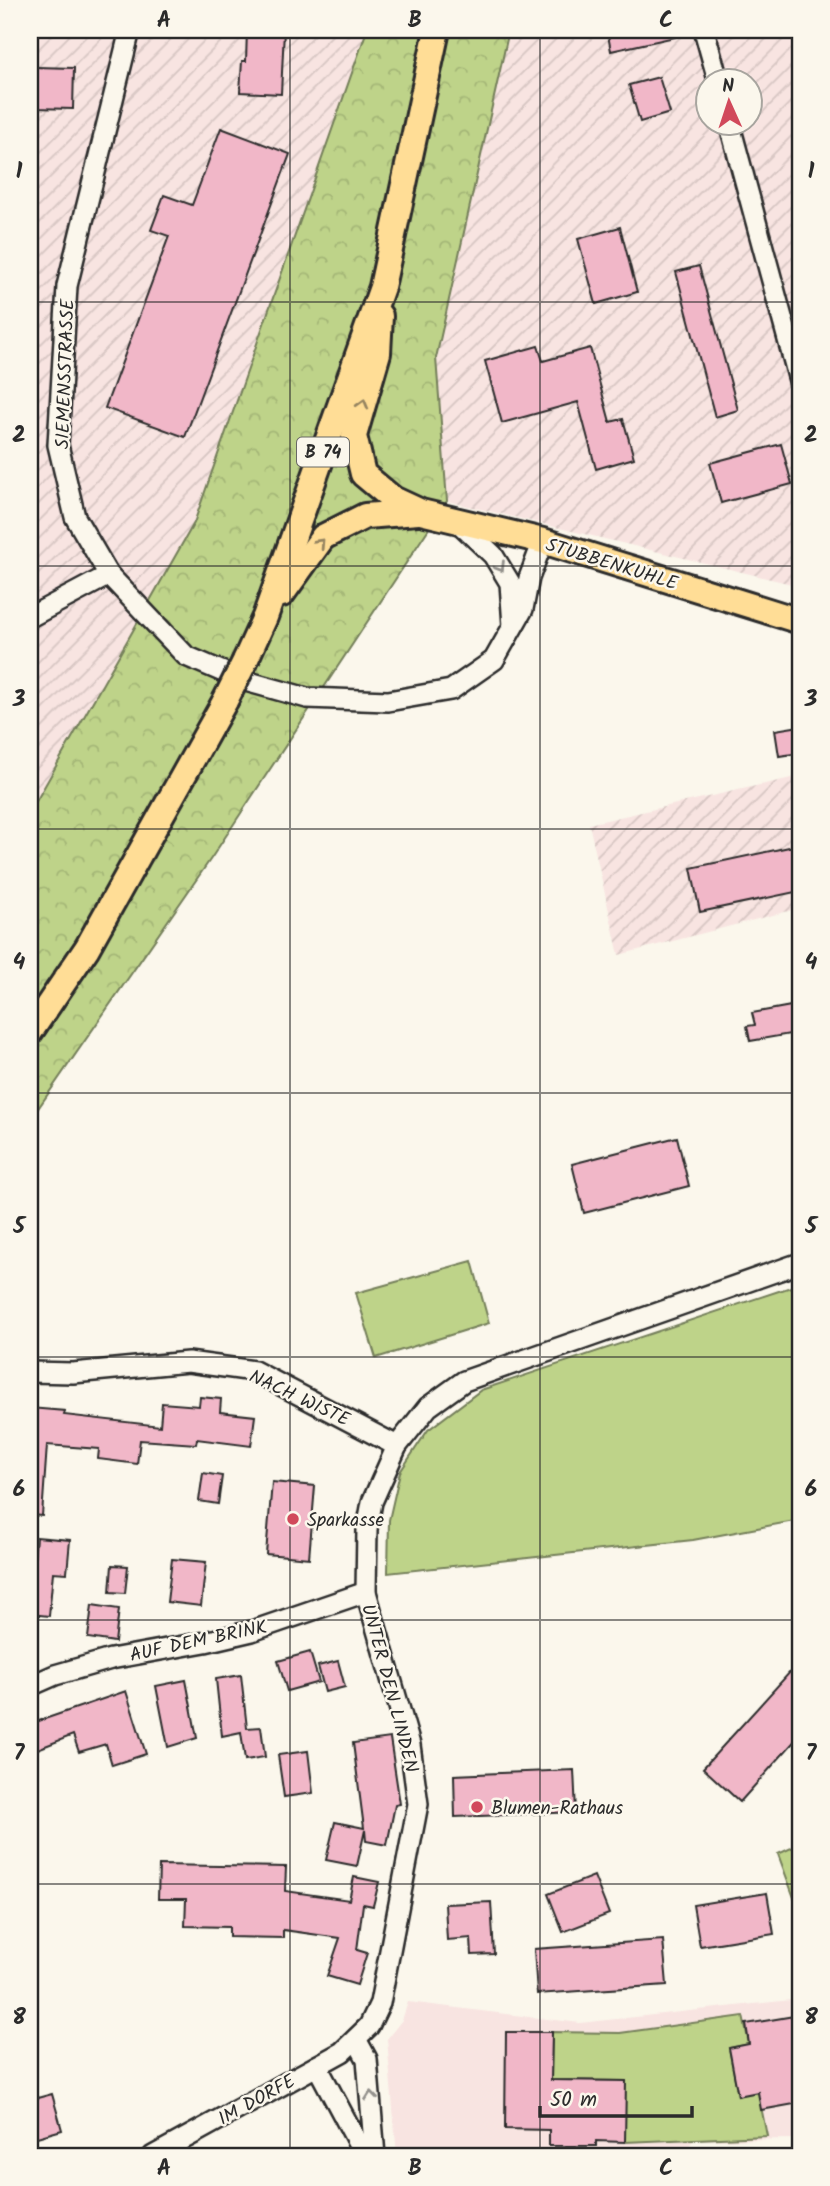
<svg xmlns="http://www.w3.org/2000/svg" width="830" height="2186" font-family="Kalam,sans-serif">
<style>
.built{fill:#f8e4e1}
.industrial{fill:url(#industrial-furrows);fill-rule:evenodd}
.green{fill:#bed389;stroke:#747f5a;stroke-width:2}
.forest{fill:url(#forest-crowns);stroke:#747f5a;stroke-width:2}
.building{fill:#f1b7c8;stroke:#2b2b2b;stroke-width:2}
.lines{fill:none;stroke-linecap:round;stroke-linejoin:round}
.minor-casing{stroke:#2b2b2b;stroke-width:24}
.major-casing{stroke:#2b2b2b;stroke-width:30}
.minor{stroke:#fbf7ec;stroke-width:19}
.major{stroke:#ffdd96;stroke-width:24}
.major-bridge-casing{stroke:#2b2b2b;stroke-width:30;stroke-linecap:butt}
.major-bridge{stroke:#ffdd96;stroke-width:24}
.oneway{stroke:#958460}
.oneway2{stroke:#93918c}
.grid{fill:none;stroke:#2b2b2b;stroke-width:2;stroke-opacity:0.55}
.poi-dot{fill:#d1495b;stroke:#fbf7ec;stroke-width:2.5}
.labels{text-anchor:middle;stroke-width:5;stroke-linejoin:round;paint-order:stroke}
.shield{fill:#fbf7ec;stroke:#696865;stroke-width:2}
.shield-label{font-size:18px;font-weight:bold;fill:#2b2b2b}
.street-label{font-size:19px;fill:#2b2b2b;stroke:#fbf7ec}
.poi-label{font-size:19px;fill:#2b2b2b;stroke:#fbf7ec;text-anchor:start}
.neatline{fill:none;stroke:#2b2b2b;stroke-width:2.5}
.grid-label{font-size:23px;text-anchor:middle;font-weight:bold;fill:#2b2b2b}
</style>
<defs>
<pattern id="industrial-furrows" width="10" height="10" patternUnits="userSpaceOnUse" patternTransform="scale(1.75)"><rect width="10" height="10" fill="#f8e4e1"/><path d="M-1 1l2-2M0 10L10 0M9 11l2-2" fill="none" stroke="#d5c4c1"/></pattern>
<pattern id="forest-crowns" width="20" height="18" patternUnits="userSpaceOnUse" patternTransform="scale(1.75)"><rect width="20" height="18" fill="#bed389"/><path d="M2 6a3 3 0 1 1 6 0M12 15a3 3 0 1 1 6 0" fill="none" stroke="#a3b576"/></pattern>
</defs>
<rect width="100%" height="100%" fill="#fbf7ec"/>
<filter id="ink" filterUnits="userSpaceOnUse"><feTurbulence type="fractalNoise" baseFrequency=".0143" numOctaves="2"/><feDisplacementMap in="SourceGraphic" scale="14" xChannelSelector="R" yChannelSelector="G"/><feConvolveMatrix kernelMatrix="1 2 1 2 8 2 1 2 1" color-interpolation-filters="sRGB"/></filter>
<g filter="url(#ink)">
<path class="built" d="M800 1999V2139L693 2140 683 2156H397L387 2039 402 2020 408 2002 580 2023Z"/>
<g class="industrial">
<path d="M30 30H367L194 523 30 812Z"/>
<path d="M509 30H800V586L447 501 436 358ZM708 80H750V122H708Z"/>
<path d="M800 776V908L619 955 589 824Z"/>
</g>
<g class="green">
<path d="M472 1261 489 1323 376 1358 356 1293Z"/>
<path d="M800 1284V1520L693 1540 388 1573 389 1520 400 1472 428 1430 481 1390Z"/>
<path d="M800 1844V1914L778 1854Z"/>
<path d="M743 2016 749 2044 729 2048 738 2095 758 2092 767 2136 625 2142V2081L551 2080 552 2032 620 2033Z"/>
</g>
<path class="forest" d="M367 30H509L436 358 447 501 212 857 30 1120V812L194 523Z"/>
<g class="building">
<path d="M247 30H284L281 94 240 92 242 61H246Z"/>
<path d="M607 30H675V37L611 51Z"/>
<path d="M36 67 74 68 73 109 35 108Z"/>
<path d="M659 77 670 113 640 122 629 85Z"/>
<path d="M221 128 290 154 185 437 105 408 169 236 151 230 164 195 192 205Z"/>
<path d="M620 227 637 292 596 304 578 239Z"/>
<path d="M699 266 738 410 715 417 676 272Z"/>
<path d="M538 346 543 361 590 348 610 422 623 419 634 458 596 469 578 402 502 423 485 361Z"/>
<path d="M781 444 792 484 721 503 710 463Z"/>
<path d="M800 726V753L779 756 775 730Z"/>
<path d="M794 846 800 876V891L700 912 691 868Z"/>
<path d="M791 1006 796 1033 750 1041 747 1026 755 1025 752 1013Z"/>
<path d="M677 1137 689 1186 584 1213 572 1164Z"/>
<path d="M200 1397 221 1399 220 1412 255 1416 251 1446 197 1439 196 1444 140 1440 137 1464 98 1459 99 1449 47 1445 42 1516 30 1515V1408L65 1411 64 1415 160 1426 162 1403 199 1406Z"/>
<path d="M203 1473 222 1476 218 1504 199 1501Z"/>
<path d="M272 1482 315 1486 309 1558 266 1554Z"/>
<path d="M36 1537 70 1540 67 1573 53 1572 49 1616 30 1614V1584H32Z"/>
<path d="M172 1559 206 1562 201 1606 167 1602Z"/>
<path d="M112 1565 128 1566 125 1593 110 1592Z"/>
<path d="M92 1605 119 1609 115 1642 88 1638Z"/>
<path d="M310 1652 319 1682 287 1691 278 1661Z"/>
<path d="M338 1661 345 1687 325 1692 318 1666Z"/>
<path d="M800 1661V1735L740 1802 703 1768Z"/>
<path d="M241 1675 247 1728 261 1727 265 1757 245 1760 241 1732 222 1736 216 1679Z"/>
<path d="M186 1680 197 1738 168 1747 156 1686Z"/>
<path d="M126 1691 146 1754 112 1765 106 1744 79 1752 73 1735 30 1752V1724Z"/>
<path d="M390 1738 400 1804 395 1805 387 1845 366 1841 365 1830 357 1866 326 1860 335 1822 364 1828 353 1743Z"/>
<path d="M308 1751 313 1793 284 1797 278 1755Z"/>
<path d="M574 1770 576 1812 455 1817 454 1775Z"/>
<path d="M159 1865 286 1867 285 1891 349 1900 354 1877 379 1882 373 1906 363 1904 357 1950 367 1953 357 1985 327 1976 340 1938 283 1930V1938L229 1937V1927L185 1926 186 1899H158Z"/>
<path d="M594 1876 609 1914 563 1932 548 1894Z"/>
<path d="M767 1893 774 1934 700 1946 693 1905Z"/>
<path d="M491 1902 494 1954 472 1955 471 1938 447 1940 445 1904Z"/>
<path d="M663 1940 667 1985 537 1994 534 1949Z"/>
<path d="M800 2015V2103L761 2110 758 2092 738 2096 729 2048 749 2044 746 2024Z"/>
<path d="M506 2032H552L551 2080 626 2081 625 2142 596 2141V2146H549V2130L505 2129Z"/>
<path d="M52 2094 62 2130 30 2139V2100Z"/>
</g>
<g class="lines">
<g class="minor-casing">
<g id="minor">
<path d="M130 30 67 286 58 445 75 517 109 575 186 656 242 680 307 698 388 701 451 690 494 660 523 609 529 578 543 541"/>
<path d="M704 30 718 80"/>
<path d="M729 122 800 384"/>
<path d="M457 521 493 555 510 583 513 626"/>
<path d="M30 617 109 575"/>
<path d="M30 1372 73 1373 188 1362 254 1371 397 1446"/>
<path d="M30 1686 55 1675 111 1659 205 1642 252 1631 366 1592"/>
<path d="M356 2039 367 2059 375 2156"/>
<path d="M317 2066 365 2156"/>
<path d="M153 2156 342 2052 369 2026 380 2003 418 1804 410 1745 366 1592 367 1529 372 1502 397 1446 428 1407 464 1381 800 1263"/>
</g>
</g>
<g class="major-casing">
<g id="major">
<path d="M380 316 378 353 354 436 363 474 393 499 421 512 543 541 800 621"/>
<path d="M282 594 323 537 365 516 418 512"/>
<path d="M245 661 265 617 382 287 437 30"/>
<path d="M30 1032 87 948 225 701"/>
</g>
</g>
<use href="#minor" class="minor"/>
<use href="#major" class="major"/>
<g class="major-bridge-casing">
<path id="major-bridge" d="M225 701 245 661"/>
</g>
<use href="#major-bridge" class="major-bridge"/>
</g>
<defs><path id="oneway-chevron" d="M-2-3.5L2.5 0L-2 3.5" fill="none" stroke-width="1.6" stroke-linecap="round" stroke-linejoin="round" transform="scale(1.75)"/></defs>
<g class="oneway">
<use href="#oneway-chevron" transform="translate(363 404) rotate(-74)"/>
<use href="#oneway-chevron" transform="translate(320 543) rotate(-47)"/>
</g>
<g class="oneway2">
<use href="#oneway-chevron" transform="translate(500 567) rotate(59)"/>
<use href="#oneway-chevron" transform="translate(371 2096) rotate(-96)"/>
</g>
</g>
<path class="grid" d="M290 30V2156M540 30V2156M30 302H800M30 566H800M30 829H800M30 1093H800M30 1357H800M30 1620H800M30 1884H800"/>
<g class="poi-dot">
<circle cx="293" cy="1519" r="7"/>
<circle cx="477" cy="1807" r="7"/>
</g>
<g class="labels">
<rect class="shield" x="297" y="437.5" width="52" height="29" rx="5"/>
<g class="shield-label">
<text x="323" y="458">B 74</text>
</g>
<g class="street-label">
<text transform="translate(64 374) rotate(-88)" y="7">SIEMENSSTRASSE</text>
<text transform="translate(612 563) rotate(17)" y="7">STUBBENKUHLE</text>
<text transform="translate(300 1397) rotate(25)" y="7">NACH WISTE</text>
<text transform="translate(198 1640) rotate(-12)" y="7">AUF DEM BRINK</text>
<text transform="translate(391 1688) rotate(75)" y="7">UNTER DEN LINDEN</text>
<text transform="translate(256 2099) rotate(-29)" y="7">IM DORFE</text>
</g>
<g class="poi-label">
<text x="307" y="1526">Sparkasse</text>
<text x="491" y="1814">Blumen-Rathaus</text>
</g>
</g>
<rect width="830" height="2186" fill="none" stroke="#fbf7ec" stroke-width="77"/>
<g transform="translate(729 102) rotate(357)"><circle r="33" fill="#fbf7ec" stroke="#a8a59f" stroke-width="2"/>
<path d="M0-5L12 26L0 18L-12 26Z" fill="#d1495b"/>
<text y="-10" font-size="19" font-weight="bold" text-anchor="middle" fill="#2b2b2b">N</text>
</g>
<path d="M540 2106v10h152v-10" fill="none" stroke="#2b2b2b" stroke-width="3.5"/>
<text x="550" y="2106" font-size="21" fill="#2b2b2b" stroke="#fbf7ec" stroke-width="5" paint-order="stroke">50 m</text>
<rect x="38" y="38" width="754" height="2110" class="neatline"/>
<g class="grid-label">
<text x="164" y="27">A</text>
<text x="415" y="27">B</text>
<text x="666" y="27">C</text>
<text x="19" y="178">1</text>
<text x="811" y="178">1</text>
<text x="19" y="442">2</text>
<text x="811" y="442">2</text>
<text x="19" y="706">3</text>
<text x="811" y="706">3</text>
<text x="19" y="969">4</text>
<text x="811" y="969">4</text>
<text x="19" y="1233">5</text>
<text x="811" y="1233">5</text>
<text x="19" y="1496">6</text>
<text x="811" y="1496">6</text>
<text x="19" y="1760">7</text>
<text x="811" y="1760">7</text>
<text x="19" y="2024">8</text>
<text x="811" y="2024">8</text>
<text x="164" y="2175">A</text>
<text x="415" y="2175">B</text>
<text x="666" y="2175">C</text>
</g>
</svg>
